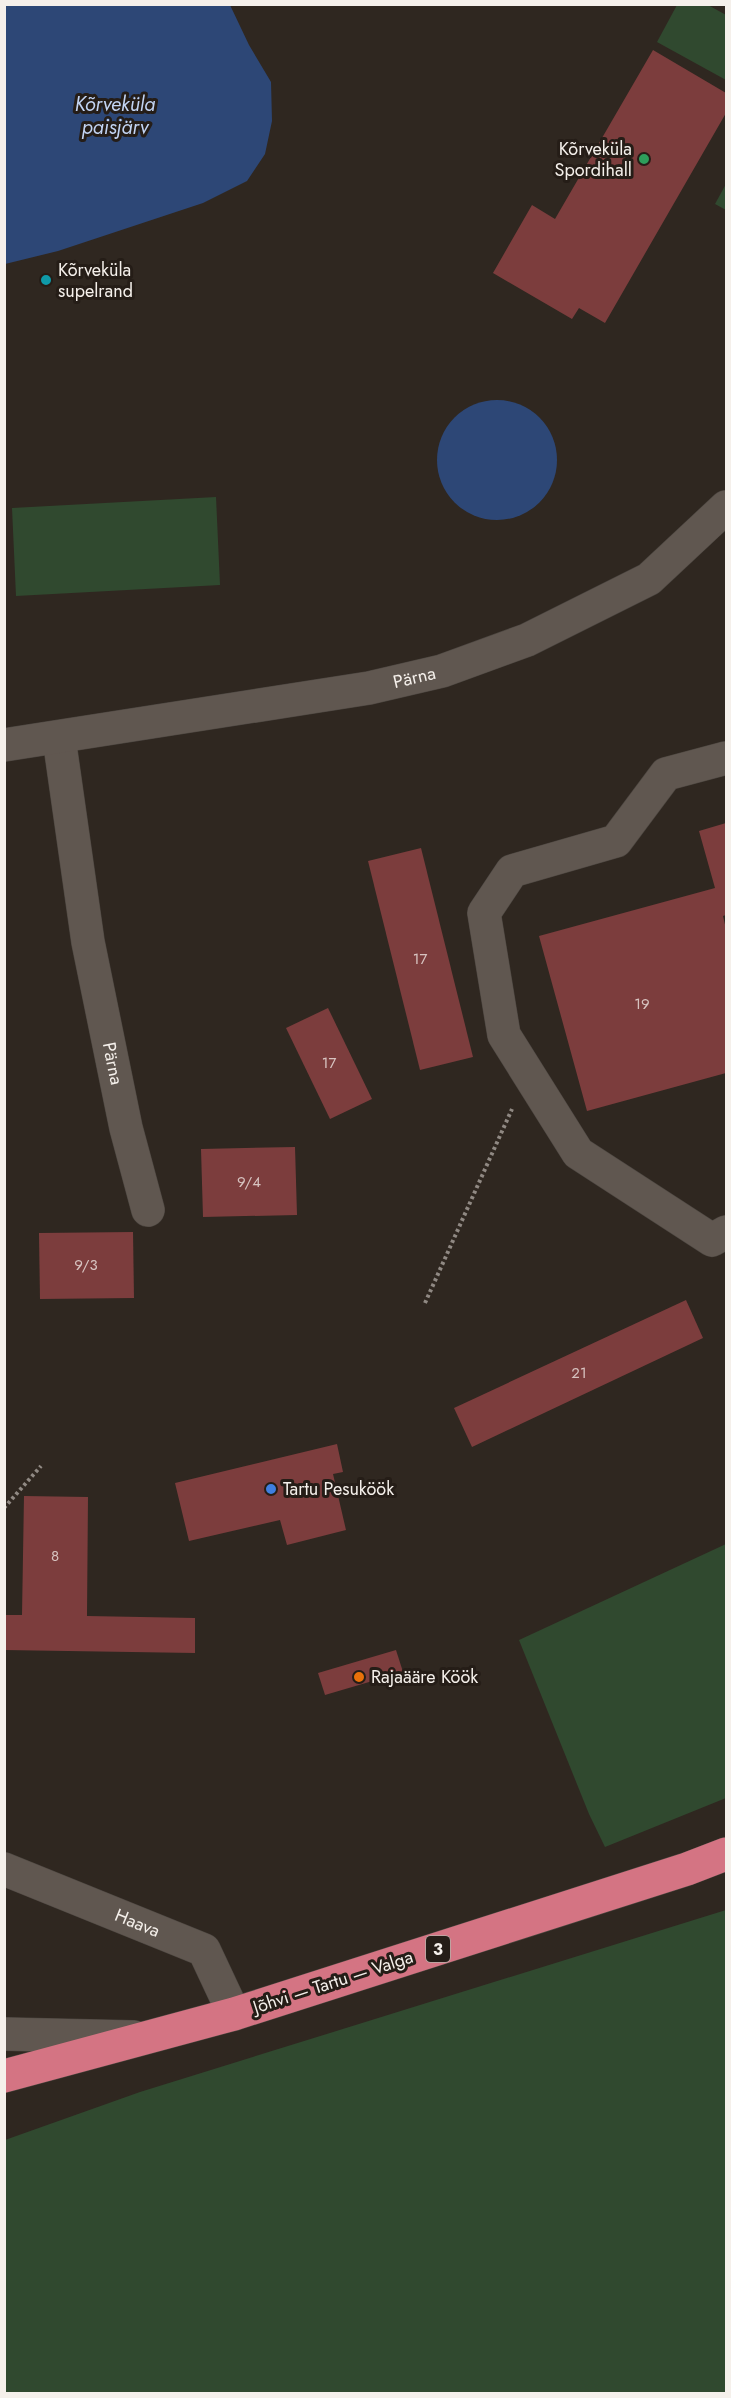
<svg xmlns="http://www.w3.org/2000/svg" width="731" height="2398" font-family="Jost,sans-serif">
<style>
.green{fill:#30492f}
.water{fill:#2d4776}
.building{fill:#7c3d3d}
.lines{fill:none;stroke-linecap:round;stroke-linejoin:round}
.minor-casing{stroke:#4c4640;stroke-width:34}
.highway-casing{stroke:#4c4640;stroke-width:34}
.path{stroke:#908983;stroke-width:4;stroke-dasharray:3 3;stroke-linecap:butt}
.minor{stroke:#605750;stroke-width:33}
.highway{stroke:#d47483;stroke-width:33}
.leisure-dot{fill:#2e9e5b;stroke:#251d17;stroke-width:2}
.culture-dot{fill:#0f9aa8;stroke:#251d17;stroke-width:2}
.shop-dot{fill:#3f7fe0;stroke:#251d17;stroke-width:2}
.food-dot{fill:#e8710a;stroke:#251d17;stroke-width:2}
.labels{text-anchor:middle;stroke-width:6;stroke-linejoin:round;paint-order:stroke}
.number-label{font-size:15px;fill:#d7c3c0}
.shield{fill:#251d17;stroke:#b7b1ab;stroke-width:1.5}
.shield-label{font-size:16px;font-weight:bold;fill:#f5f0eb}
.poi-label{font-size:18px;fill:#f5f0eb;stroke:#251d17;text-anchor:start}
.street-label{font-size:18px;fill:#f5f0eb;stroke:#251d17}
.water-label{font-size:20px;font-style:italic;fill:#c2d4f3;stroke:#251d17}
</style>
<rect width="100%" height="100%" fill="#2f2720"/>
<g class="green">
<path d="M677 5H708L726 15V80L657 42Z"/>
<path d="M726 184V210L715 204Z"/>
<path d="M216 497 220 585 16 596 12 508Z"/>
<path d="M726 1544V1798L605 1847 589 1814 519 1640Z"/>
<path d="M726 1910V2393H5V2140L140 2092Z"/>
</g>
<g class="water">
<path d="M4 5H230L249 45 271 82 272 121 265 154 247 181 203 203 58 251 5 264Z"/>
<circle cx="497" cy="460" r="60"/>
</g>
<g class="building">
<path d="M653 50 726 93V113L605 323 579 308 572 319 493 273 532 205 555 219Z"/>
<path d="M726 823V915L723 916 726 929V1073L587 1111 539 936 715 888 699 831Z"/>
<path d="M421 848 473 1057 420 1070 368 861Z"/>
<path d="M328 1008 372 1099 330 1119 286 1028Z"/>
<path d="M295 1147 297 1215 203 1217 201 1149Z"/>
<path d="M133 1232 134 1298 40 1299 39 1233Z"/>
<path d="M686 1300 703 1338 472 1447 454 1408Z"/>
<path d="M337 1444 343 1472 333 1474 346 1530 287 1545 280 1520 189 1541 175 1483Z"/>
<path d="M24 1496 88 1497 87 1616 195 1618V1653L4 1650V1615H22Z"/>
<path d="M396 1650 403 1672 325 1695 318 1673Z"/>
</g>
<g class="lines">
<g class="minor-casing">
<g id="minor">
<path id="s1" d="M59 738 88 942 126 1128 148 1210"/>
<path id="s2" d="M4 745 369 688 442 671 527 640 649 579 726 507"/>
<path d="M726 758 666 774 616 841 512 871 484 913 504 1035 578 1153 712 1240 726 1232"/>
<path id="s3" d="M4 1869 204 1950 234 2014"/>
<path d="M4 2034 134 2037"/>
</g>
</g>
<g class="highway-casing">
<path id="highway" d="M4 2076 234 2014 687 1869 726 1854"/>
</g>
<g class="path">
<path d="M425 1303 512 1109"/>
<path d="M4 1508 41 1466"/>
</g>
<use href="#minor" class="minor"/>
<use href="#highway" class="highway"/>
</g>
<circle class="leisure-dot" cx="644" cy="159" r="6"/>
<circle class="culture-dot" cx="46" cy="280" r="6"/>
<circle class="shop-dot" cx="271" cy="1489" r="6"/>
<circle class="food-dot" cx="359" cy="1677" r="6"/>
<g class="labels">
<g class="number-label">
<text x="420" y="964">17</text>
<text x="642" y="1009">19</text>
<text x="329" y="1068">17</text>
<text x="249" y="1187">9/4</text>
<text x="86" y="1270">9/3</text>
<text x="579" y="1378">21</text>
<text x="55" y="1561">8</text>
</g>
<rect class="shield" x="426" y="1936" width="24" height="26" rx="4.5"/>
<g class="shield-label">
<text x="438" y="1955">3</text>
</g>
<g class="poi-label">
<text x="632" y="155" text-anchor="end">Kõrveküla<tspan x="632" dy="21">Spordihall</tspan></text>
<text x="58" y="276">Kõrveküla<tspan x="58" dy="21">supelrand</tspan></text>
<text x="283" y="1495">Tartu Pesuköök</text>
<text x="371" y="1683">Rajaääre Köök</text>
</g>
<g class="street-label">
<text dy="6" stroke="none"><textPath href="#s2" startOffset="416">Pärna</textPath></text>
<text dy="6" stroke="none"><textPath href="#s1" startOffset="330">Pärna</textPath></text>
<text dy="6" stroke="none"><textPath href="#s3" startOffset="144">Haava</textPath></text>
<text transform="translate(333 1982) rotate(-18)" y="6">Jõhvi — Tartu — Valga</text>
</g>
<g class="water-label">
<text x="115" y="111">Kõrveküla<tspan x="115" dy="23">paisjärv</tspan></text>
</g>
</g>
<rect width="731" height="2398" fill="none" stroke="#f5f0eb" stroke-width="12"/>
</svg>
